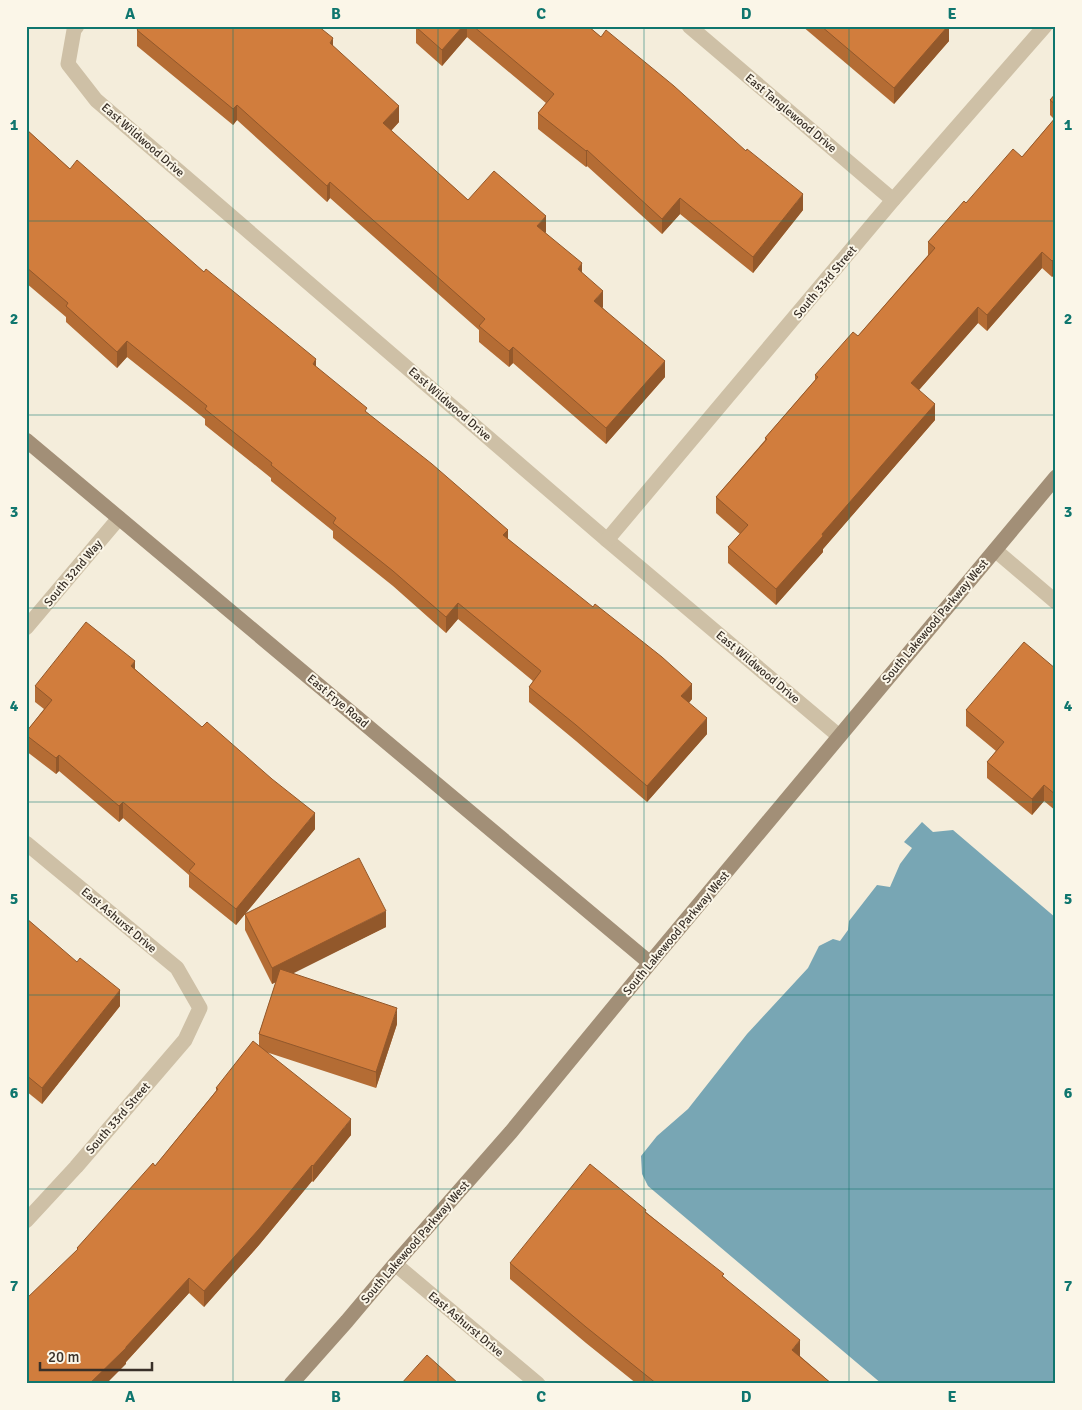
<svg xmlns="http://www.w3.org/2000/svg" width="1082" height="1410" font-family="Signika,sans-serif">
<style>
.water{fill:#78a6b4}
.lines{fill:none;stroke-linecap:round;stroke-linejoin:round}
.street{stroke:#cec0a6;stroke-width:15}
.secondary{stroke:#a28f77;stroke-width:15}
.wall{fill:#b46c34}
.shaded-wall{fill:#92582b}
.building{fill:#d17d3d;stroke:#92582b}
.grid{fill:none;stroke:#0f766e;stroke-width:1;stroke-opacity:0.55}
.labels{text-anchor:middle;stroke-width:4;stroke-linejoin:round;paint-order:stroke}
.street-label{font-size:12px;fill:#393028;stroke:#fbf6e8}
.neatline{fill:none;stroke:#0f766e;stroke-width:2}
.grid-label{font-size:16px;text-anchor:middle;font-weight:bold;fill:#0f766e}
</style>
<rect width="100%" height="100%" fill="#f4eddb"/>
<path class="water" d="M922 822 933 832 953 830 1056 918V1384H882L648 1186 642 1174 641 1156 657 1136 688 1109 747 1034 808 968 819 946 833 939 840 941 848 930 849 921 877 885 890 887 900 864 912 848 904 842Z"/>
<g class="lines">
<g class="street">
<path d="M77 26 74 30 68 64 96 100 607 540 839 736"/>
<path d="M689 26 893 200"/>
<path d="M607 540 893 200 1045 26"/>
<path d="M995 550 1056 602"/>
<path d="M26 628 119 518"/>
<path d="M26 843 177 968 200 1008 185 1040 76 1167 26 1221"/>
<path d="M395 1264 538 1384"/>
</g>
<g class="secondary">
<path d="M26 440 650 963"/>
<path d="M291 1384 347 1321 395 1264 511 1132 650 963 1056 477"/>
</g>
</g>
<g class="wall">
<path d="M415 26H588L803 210 753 273 680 214 662 234 587 166 586 167 538 129V113L546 103 467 37 442 66 416 43V27Z"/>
<path d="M802 26H949V41L894 104Z"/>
<path d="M137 30 333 46 399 122 391 131 468 200 546 232 545 233 582 273 603 307H602L665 377 606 444 513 363 509 367 479 342V330L330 198 327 202 237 120 233 125 137 46Z"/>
<path d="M1056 93V273L1052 277 1042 268 987 331 978 323 919 390 935 420 823 549V552L776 605 728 563V547L740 534 716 513V497L765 440V438L815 380V375L858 336 928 255V242L966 203 1022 157 1054 119 1050 115V100Z"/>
<path d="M26 129 70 169 204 272 316 367 508 539 692 699 689 703 707 734 647 802 576 741 529 702V687L533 681 458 619 446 633 393 586 333 538V531L271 481V478L205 425V419L127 357 117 368 66 322V317L26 283Z"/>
<path d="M135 669 315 829 245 914 386 927 292 973 397 1024 376 1088 266 1052 351 1135 313 1182 312 1181 259 1245 204 1307 189 1293 126 1362V1364L77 1251V1248L155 1166 216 1091V1088L259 1046V1034L276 982 272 984 245 930V914L236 925 189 887V875L123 818 119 822 59 771 56 774 26 751V732L44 709 35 702V686Z"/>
<path d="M1056 669V811L1044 801 1032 815 987 778V762L996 751 966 726V710Z"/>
<path d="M26 918 120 1006 42 1104 26 1091Z"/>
<path d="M646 1212 724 1277 800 1356 832 1384H637L586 1343 510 1279V1263Z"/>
</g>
<g class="shaded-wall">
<path d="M463 26H467V37L442 66V50Z"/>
<path d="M948 26H949V41L894 104V88Z"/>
<path d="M333 38V54L330 43Z"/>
<path d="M237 105V120L233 125V109Z"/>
<path d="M399 106V122L383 139V123Z"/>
<path d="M587 150V166L586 167V151Z"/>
<path d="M330 182V198L327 202V186Z"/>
<path d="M803 194V210L753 273V257Z"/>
<path d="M680 198V214L662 234V219Z"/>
<path d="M546 216V232L537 242V226Z"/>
<path d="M1042 252V268L987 331V315Z"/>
<path d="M1056 257V273L1052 277V261Z"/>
<path d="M582 263V279L578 269Z"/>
<path d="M603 291V307L594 317V301Z"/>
<path d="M978 307V323L911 399V383Z"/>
<path d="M127 341V357L117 368V352Z"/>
<path d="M513 347V363L509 367V351Z"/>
<path d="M316 359V375L313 364Z"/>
<path d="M665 361V377L606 444V428Z"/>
<path d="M935 404V420L823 549V552L776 605V589L822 534Z"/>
<path d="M508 530V546L503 535Z"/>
<path d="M458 603V619L446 633V617Z"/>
<path d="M135 661V677L131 666Z"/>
<path d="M692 684V699L681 712V696Z"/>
<path d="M707 718V734L647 802V786Z"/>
<path d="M59 755V771L56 774V758Z"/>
<path d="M1044 785V801L1032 815V799Z"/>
<path d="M123 802V818L119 822V806Z"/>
<path d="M315 813V829L236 925V909Z"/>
<path d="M386 911V927L272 984V968Z"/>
<path d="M120 990V1006L42 1104V1088Z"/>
<path d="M397 1008V1024L376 1088V1072Z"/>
<path d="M351 1119V1135L313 1182V1166Z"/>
<path d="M312 1165V1181L259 1245 204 1307V1291Z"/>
<path d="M189 1278V1293L126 1362V1364L106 1384H89L126 1347Z"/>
<path d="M800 1340V1356L792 1365V1350Z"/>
</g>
<g class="building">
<path d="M140 26H318L333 38 330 43 399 106 383 123 468 200 494 171 546 216 537 226 582 263 578 269 603 291 594 301 665 361 606 428 513 347 509 351 479 326 485 319 330 182 327 186 237 105 233 109 137 30Z"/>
<path d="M416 26H463L442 50 416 27Z"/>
<path d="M473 26H588L601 37 606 30 674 86 746 151 747 149 803 194 753 257 680 198 662 219 587 150 586 151 538 113 554 94Z"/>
<path d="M821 26H948L894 88Z"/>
<path d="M1056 93V105L1050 100Z"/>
<path d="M1056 117V257L1052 261 1042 252 987 315 978 307 911 383 935 404 822 534 823 536 776 589 728 547 748 525 716 497 767 439 765 438 818 377 815 375 853 332 858 336 935 248 928 242 964 201 966 203 1013 149 1022 157Z"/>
<path d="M26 129 70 169 77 160 204 272 206 269 316 359 313 364 367 408 365 411 432 464 508 530 503 535 593 607 595 604 662 657 692 684 681 696 707 718 647 786 576 725 529 687 541 671 458 603 446 617 393 571 333 523 336 518 271 465 272 463 205 409 207 406 127 341 117 352 66 306 68 303 26 267Z"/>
<path d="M86 622 135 661 131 666 202 727 207 722 272 779 315 813 236 909 189 871 195 864 123 802 119 806 59 755 56 758 26 735V732L52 700 35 686Z"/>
<path d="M1024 642 1056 669V795L1044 785 1032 799 987 762 1004 742 966 710Z"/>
<path d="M359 858 386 911 272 968 245 914Z"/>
<path d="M26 918 77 962 80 958 120 990 42 1088 26 1075Z"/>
<path d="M280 969 397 1008 376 1072 259 1034Z"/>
<path d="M253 1041 351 1119 313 1166 312 1165 259 1229 204 1291 189 1278 126 1347V1348L89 1384H26V1299L78 1249 77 1248 153 1163 155 1166 218 1089 216 1088Z"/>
<path d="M590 1164 646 1210 645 1212 724 1274 722 1276 800 1340 792 1350 832 1384H657L586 1327 510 1263Z"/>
<path d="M427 1355 459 1384H401Z"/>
</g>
<path class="grid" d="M233 26V1384M438 26V1384M644 26V1384M849 26V1384M26 221H1056M26 415H1056M26 608H1056M26 802H1056M26 995H1056M26 1189H1056"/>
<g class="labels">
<g class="street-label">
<text transform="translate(791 113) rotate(40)" y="4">East Tanglewood Drive</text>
<text transform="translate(143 140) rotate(41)" y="4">East Wildwood Drive</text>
<text transform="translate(825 282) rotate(-50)" y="4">South 33rd Street</text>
<text transform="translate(450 404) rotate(41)" y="4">East Wildwood Drive</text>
<text transform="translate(73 573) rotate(-50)" y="4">South 32nd Way</text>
<text transform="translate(935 621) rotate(-50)" y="4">South Lakewood Parkway West</text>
<text transform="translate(758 667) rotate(40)" y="4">East Wildwood Drive</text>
<text transform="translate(338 701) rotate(40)" y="4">East Frye Road</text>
<text transform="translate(119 920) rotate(40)" y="4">East Ashurst Drive</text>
<text transform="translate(676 933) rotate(-50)" y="4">South Lakewood Parkway West</text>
<text transform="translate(118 1118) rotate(-49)" y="4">South 33rd Street</text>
<text transform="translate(415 1242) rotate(-49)" y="4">South Lakewood Parkway West</text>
<text transform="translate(466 1324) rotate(40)" y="4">East Ashurst Drive</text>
</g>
</g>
<rect width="1082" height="1410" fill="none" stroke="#fbf6e8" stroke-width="55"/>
<path d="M40 1362v8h112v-8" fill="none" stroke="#393028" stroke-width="2.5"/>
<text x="48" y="1362" font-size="15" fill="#393028" stroke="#fbf6e8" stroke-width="4" paint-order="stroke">20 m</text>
<rect x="28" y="28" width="1026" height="1354" class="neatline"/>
<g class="grid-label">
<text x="130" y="19">A</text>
<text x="336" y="19">B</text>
<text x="541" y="19">C</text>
<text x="746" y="19">D</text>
<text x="952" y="19">E</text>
<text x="14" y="130">1</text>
<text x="1068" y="130">1</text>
<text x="14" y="324">2</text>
<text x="1068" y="324">2</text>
<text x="14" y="517">3</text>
<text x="1068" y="517">3</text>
<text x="14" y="711">4</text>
<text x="1068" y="711">4</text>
<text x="14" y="904">5</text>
<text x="1068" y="904">5</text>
<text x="14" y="1098">6</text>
<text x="1068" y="1098">6</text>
<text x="14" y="1291">7</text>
<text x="1068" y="1291">7</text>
<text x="130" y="1402">A</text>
<text x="336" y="1402">B</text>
<text x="541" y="1402">C</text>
<text x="746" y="1402">D</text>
<text x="952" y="1402">E</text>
</g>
</svg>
